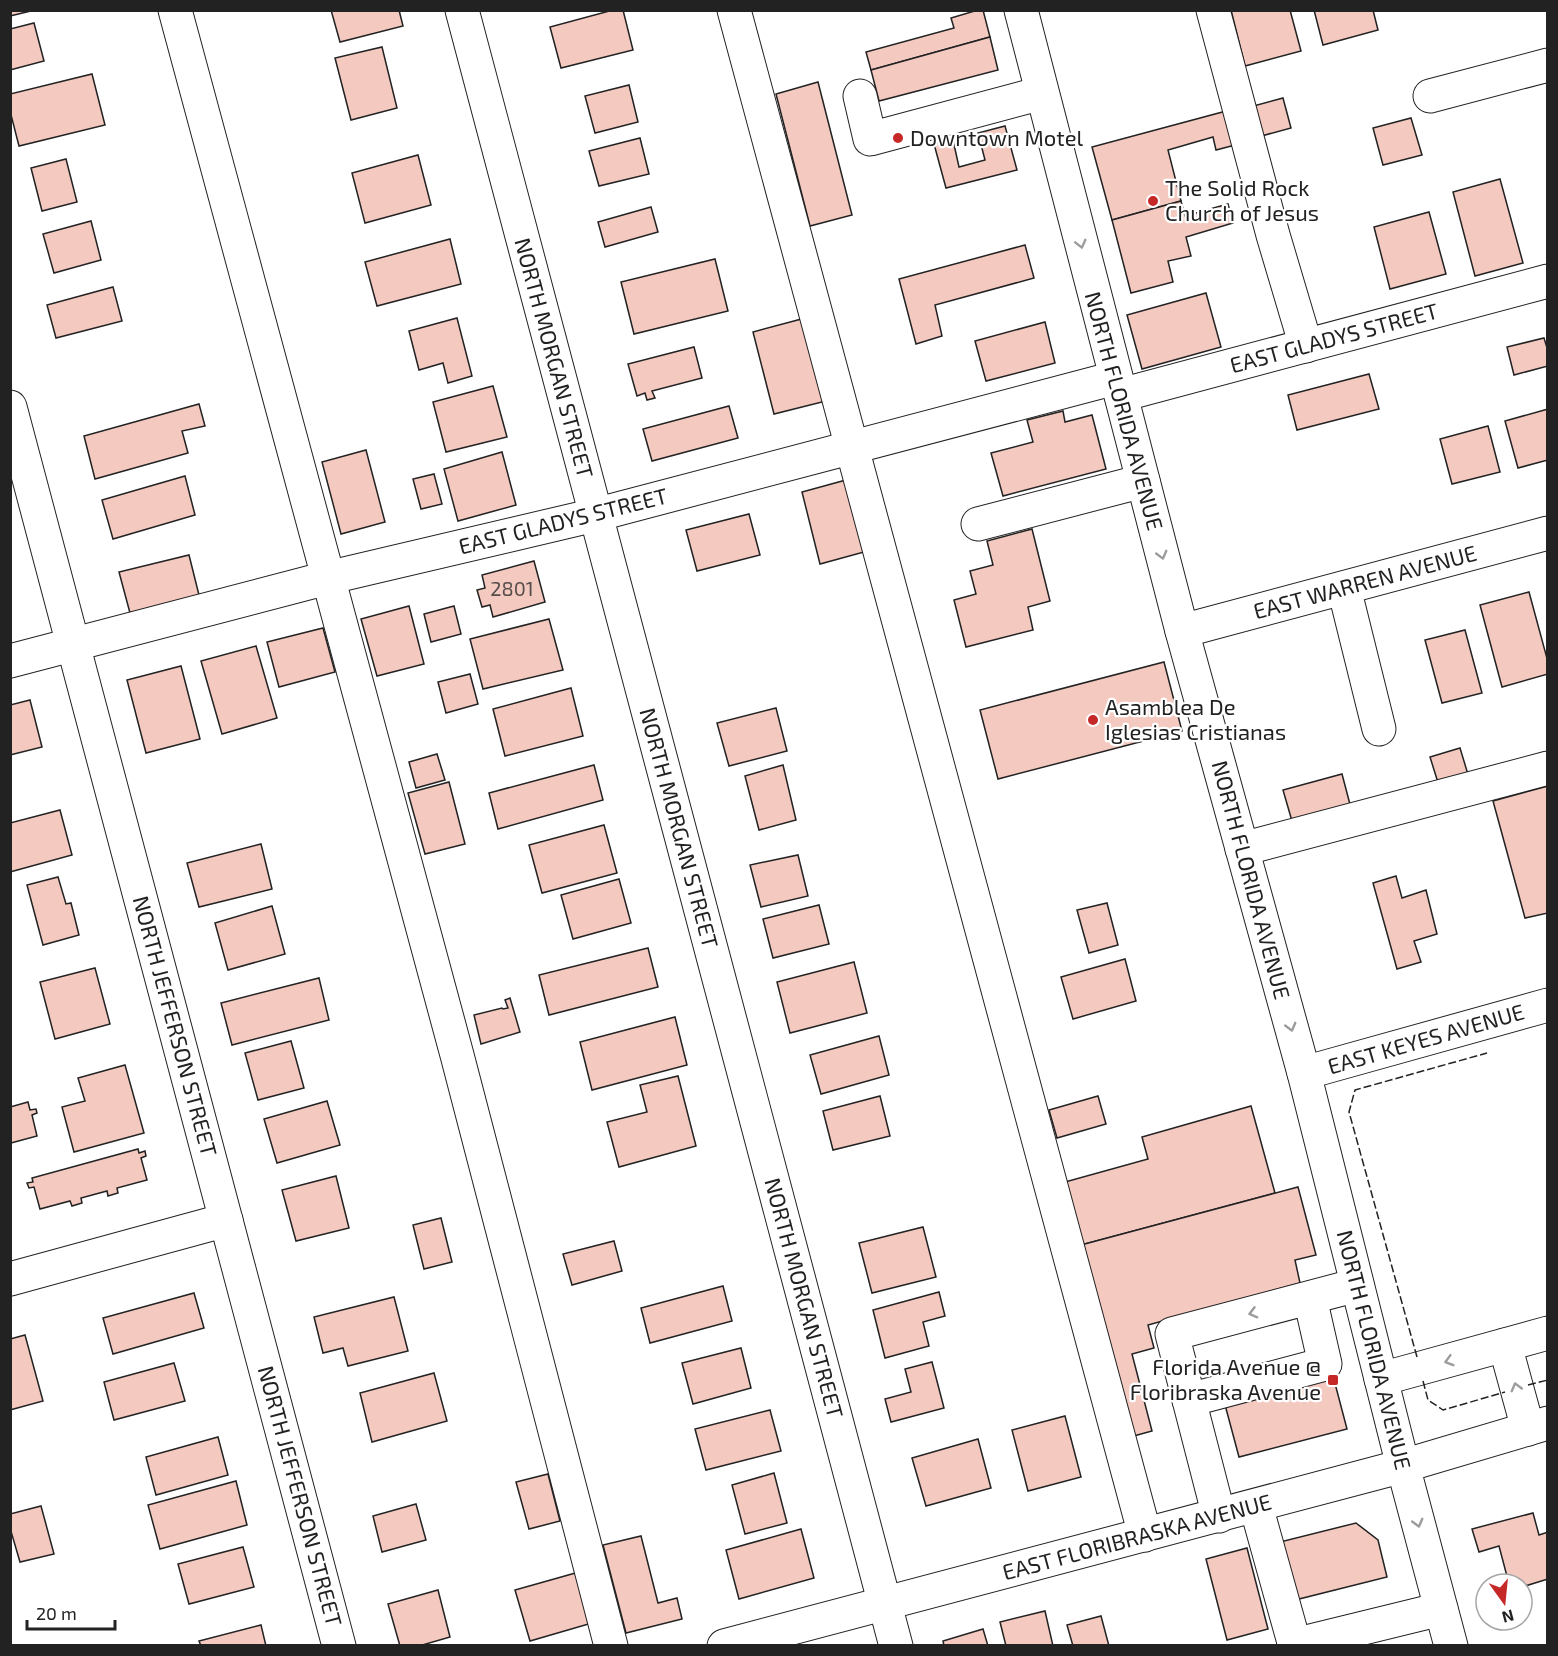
<svg xmlns="http://www.w3.org/2000/svg" width="1558" height="1656" font-family="'Exo 2',sans-serif">
<style>
.building{fill:#f3c9c0;stroke:#222;stroke-width:1.5}
.lines{fill:none;stroke-linecap:round;stroke-linejoin:round}
.minor-casing{stroke:#222;stroke-width:35}
.major-casing{stroke:#222;stroke-width:35}
.minor{stroke:#fff;stroke-width:33}
.major{stroke:#fff;stroke-width:33}
.fence{stroke:#222;stroke-width:1.5;stroke-dasharray:8 3;stroke-linecap:butt}
.oneway{stroke:#9c9c9c}
.poi-dot{fill:#c62828;stroke:#fff;stroke-width:2}
.labels{text-anchor:middle;stroke-width:4.5;stroke-linejoin:round;paint-order:stroke}
.number-label{font-size:20px;fill:#564c4a}
.poi-label{font-size:22px;fill:#222;stroke:#fff;text-anchor:start}
.street-label{font-size:22px;fill:#222;stroke:#fff}
</style>
<rect width="100%" height="100%" fill="#fff"/>
<g class="building">
<path d="M10 10H35L10 16Z"/>
<path d="M331 10H399L403 26 340 42Z"/>
<path d="M613 10H623L633 50 561 68 550 27Z"/>
<path d="M978 10H983L990 37 871 70 866 52 954 28 951 18Z"/>
<path d="M1231 10H1290L1301 51 1245 66Z"/>
<path d="M1314 10H1373L1378 30 1323 45Z"/>
<path d="M34 23 44 61 10 70V29Z"/>
<path d="M990 37 998 70 879 101 871 70Z"/>
<path d="M382 47 397 108 351 120 335 58Z"/>
<path d="M92 74 105 125 19 146 10 111V94Z"/>
<path d="M818 82 852 215 810 226 776 94Z"/>
<path d="M629 85 638 122 595 133 585 96Z"/>
<path d="M1283 98 1291 128 1254 138 1246 108Z"/>
<path d="M1230 110 1239 144 1216 150 1213 137 1168 150 1181 201 1112 220 1092 147Z"/>
<path d="M1411 118 1422 155 1383 165 1373 128Z"/>
<path d="M1005 126 1017 170 946 188 934 144 953 140 959 167 985 160 978 133Z"/>
<path d="M640 138 649 174 599 186 589 151Z"/>
<path d="M418 155 431 205 365 223 352 173Z"/>
<path d="M66 159 77 202 42 211 31 168Z"/>
<path d="M1500 179 1523 263 1475 276 1453 192Z"/>
<path d="M1181 201 1185 216 1228 204 1233 223 1186 237 1191 256 1168 261 1173 282 1131 293 1112 220Z"/>
<path d="M651 207 658 232 605 247 598 222Z"/>
<path d="M1429 212 1446 274 1390 289 1374 227Z"/>
<path d="M91 221 101 260 54 273 43 234Z"/>
<path d="M450 239 461 284 377 306 365 262Z"/>
<path d="M1025 245 1034 278 935 305 942 336 916 344 899 279Z"/>
<path d="M715 259 728 311 634 334 621 282Z"/>
<path d="M113 287 122 321 56 338 47 305Z"/>
<path d="M1206 293 1221 347 1142 369 1127 315Z"/>
<path d="M809 317 830 400 774 414 753 332Z"/>
<path d="M457 318 472 376 448 383 443 363 419 370 409 331Z"/>
<path d="M1045 322 1055 363 986 381 975 341Z"/>
<path d="M1544 338 1548 351V366L1514 375 1507 347Z"/>
<path d="M694 347 702 378 652 391 655 398 647 400 645 393 637 396 628 364Z"/>
<path d="M1369 374 1379 409 1297 430 1288 395Z"/>
<path d="M493 386 507 437 446 452 433 402Z"/>
<path d="M199 404 205 426 182 431 188 453 95 479 84 436Z"/>
<path d="M729 406 738 438 652 461 643 429Z"/>
<path d="M1548 409V460L1518 468 1505 421Z"/>
<path d="M1063 411 1065 422 1092 415 1106 469 1003 496 991 453 1033 442 1027 420Z"/>
<path d="M1488 426 1500 472 1452 484 1440 439Z"/>
<path d="M366 450 385 522 341 534 322 462Z"/>
<path d="M502 452 516 505 458 521 444 469Z"/>
<path d="M434 474 442 504 421 509 413 479Z"/>
<path d="M185 476 195 515 113 539 102 500Z"/>
<path d="M846 480 864 552 820 564 802 492Z"/>
<path d="M749 514 760 555 697 571 686 530Z"/>
<path d="M1032 529 1050 601 1028 607 1033 630 966 647 954 600 976 594 970 571 993 565 987 541Z"/>
<path d="M189 555 199 595 130 613 119 572Z"/>
<path d="M534 561 545 602 493 617 490 605 482 607 477 590 485 588 482 575Z"/>
<path d="M1529 592 1548 662V674L1502 687 1480 605Z"/>
<path d="M409 606 424 664 377 676 361 619Z"/>
<path d="M454 606 461 634 431 642 424 614Z"/>
<path d="M549 619 563 670 483 689 470 639Z"/>
<path d="M323 628 335 672 279 687 267 642Z"/>
<path d="M1465 630 1482 693 1442 703 1425 640Z"/>
<path d="M256 646 277 718 222 734 201 661Z"/>
<path d="M1164 662 1182 731 998 779 980 710Z"/>
<path d="M181 666 200 739 146 753 127 680Z"/>
<path d="M470 674 478 704 446 713 438 682Z"/>
<path d="M571 688 583 736 505 756 493 709Z"/>
<path d="M30 700 42 747 10 755V705Z"/>
<path d="M776 708 787 751 729 766 717 723Z"/>
<path d="M1460 748 1470 781 1440 789 1430 757Z"/>
<path d="M437 754 445 780 416 788 409 762Z"/>
<path d="M594 765 603 800 498 829 489 793Z"/>
<path d="M783 765 796 820 759 830 745 776Z"/>
<path d="M1342 774 1352 812 1294 828 1283 790Z"/>
<path d="M449 782 465 844 425 854 408 793Z"/>
<path d="M1548 786V913L1525 918 1493 801Z"/>
<path d="M60 810 72 855 10 872V823Z"/>
<path d="M604 825 617 873 542 893 529 845Z"/>
<path d="M261 844 272 889 199 907 187 863Z"/>
<path d="M798 855 808 896 761 907 750 865Z"/>
<path d="M1396 876 1402 898 1426 890 1437 934 1414 941 1421 962 1397 969 1373 883Z"/>
<path d="M58 877 66 904 71 903 79 935 43 945 27 885Z"/>
<path d="M619 879 631 923 573 939 561 895Z"/>
<path d="M1107 903 1118 945 1089 953 1077 910Z"/>
<path d="M819 905 829 944 773 958 763 919Z"/>
<path d="M272 906 285 954 228 970 215 923Z"/>
<path d="M648 948 658 987 549 1015 539 975Z"/>
<path d="M1125 959 1136 1001 1073 1019 1061 977Z"/>
<path d="M854 962 867 1013 790 1033 777 982Z"/>
<path d="M95 968 110 1024 55 1039 40 982Z"/>
<path d="M319 978 329 1020 232 1045 221 1003Z"/>
<path d="M510 998 520 1032 481 1044 474 1015 502 1008 503 1009 508 1008 505 1000Z"/>
<path d="M675 1017 687 1065 592 1090 580 1042Z"/>
<path d="M879 1036 889 1075 821 1094 810 1055Z"/>
<path d="M291 1041 304 1088 258 1100 245 1053Z"/>
<path d="M125 1065 144 1133 74 1152 62 1107 85 1101 78 1078Z"/>
<path d="M678 1076 696 1146 619 1167 607 1122 647 1112 640 1085Z"/>
<path d="M880 1096 890 1136 833 1150 823 1111Z"/>
<path d="M1098 1096 1106 1124 1057 1138 1049 1110Z"/>
<path d="M327 1101 340 1145 277 1163 264 1119Z"/>
<path d="M28 1102 30 1110 36 1109 37 1113 32 1115 37 1136 11 1143 10 1107Z"/>
<path d="M1251 1106 1275 1193 1081 1245 1065 1182 1148 1159 1142 1137Z"/>
<path d="M138 1149 139 1153 145 1151 146 1156 141 1158 147 1180 117 1188 118 1193 108 1196 107 1191 81 1198 82 1203 72 1206 70 1201 40 1209 34 1187 29 1188 27 1183 33 1182 32 1178Z"/>
<path d="M336 1176 349 1228 296 1241 282 1190Z"/>
<path d="M1298 1187 1316 1255 1295 1260 1300 1283 1148 1325 1154 1348 1132 1354 1152 1431 1130 1437 1081 1245Z"/>
<path d="M441 1218 452 1262 424 1269 413 1225Z"/>
<path d="M923 1227 936 1277 872 1293 859 1243Z"/>
<path d="M614 1241 622 1271 572 1285 563 1254Z"/>
<path d="M723 1286 732 1321 650 1343 641 1308Z"/>
<path d="M939 1292 945 1316 923 1322 929 1346 885 1358 873 1310Z"/>
<path d="M194 1293 204 1328 113 1354 103 1318Z"/>
<path d="M394 1297 408 1351 348 1366 343 1348 323 1353 314 1317Z"/>
<path d="M25 1335 43 1401 10 1410V1339Z"/>
<path d="M741 1348 751 1388 693 1404 682 1363Z"/>
<path d="M932 1362 944 1408 891 1422 885 1399 911 1392 905 1369Z"/>
<path d="M174 1363 185 1401 114 1420 104 1382Z"/>
<path d="M1332 1372 1347 1429 1239 1457 1224 1401Z"/>
<path d="M434 1373 447 1421 372 1442 360 1393Z"/>
<path d="M770 1410 781 1451 706 1470 695 1429Z"/>
<path d="M1065 1416 1081 1477 1028 1491 1012 1430Z"/>
<path d="M218 1437 228 1475 156 1495 146 1457Z"/>
<path d="M978 1439 991 1488 926 1506 912 1458Z"/>
<path d="M774 1473 787 1523 745 1534 732 1485Z"/>
<path d="M548 1474 560 1521 529 1529 516 1482Z"/>
<path d="M236 1481 247 1525 160 1549 148 1505Z"/>
<path d="M416 1504 426 1540 382 1552 373 1516Z"/>
<path d="M41 1506 54 1554 20 1562 10 1528V1514Z"/>
<path d="M1533 1513 1539 1535 1548 1532V1579L1522 1587V1584H1509L1499 1546 1479 1552 1472 1529Z"/>
<path d="M1356 1523 1378 1540 1387 1577 1291 1601 1276 1543Z"/>
<path d="M801 1529 814 1578 739 1599 726 1550Z"/>
<path d="M641 1536 658 1603 677 1598 682 1619 626 1633 603 1545Z"/>
<path d="M243 1547 254 1587 189 1604 178 1564Z"/>
<path d="M1247 1548 1268 1629 1227 1640 1206 1559Z"/>
<path d="M579 1572 592 1623 530 1641 515 1590Z"/>
<path d="M438 1590 450 1637 419 1646H400L388 1604Z"/>
<path d="M1045 1611 1053 1646H1006L1000 1622Z"/>
<path d="M1101 1616 1109 1646H1073L1067 1625Z"/>
<path d="M261 1625 266 1646H201L199 1641Z"/>
<path d="M983 1629 988 1646H944L943 1641Z"/>
</g>
<g class="lines">
<g class="minor-casing">
<g id="minor">
<path d="M175 10 457 1055 611 1646"/>
<path d="M462 10 896 1646"/>
<path d="M734 10 1145 1535"/>
<path d="M1213 10 1273 235 1306 346"/>
<path d="M860 96 870 139 1042 93"/>
<path d="M1430 96 1548 65"/>
<path d="M1121 395 1548 281"/>
<path d="M10 407 339 1646"/>
<path d="M978 524 1143 481"/>
<path d="M1344 588 1379 729"/>
<path d="M1182 631 1548 533"/>
<path d="M10 661 327 578 595 515 1115 378"/>
<path d="M1242 849 1548 768"/>
<path d="M1304 1073 1548 1005"/>
<path d="M10 1279 226 1220"/>
<path d="M1505 1345 1528 1429"/>
<path d="M1381 1379 1548 1333"/>
<path d="M1189 1400 1325 1364 1310 1298"/>
<path d="M1256 1506 1295 1646"/>
<path d="M1219 1516 1172 1334 1357 1285"/>
<path d="M1294 1645 1441 1609"/>
<path d="M724 1646 1403 1466 1548 1423"/>
</g>
</g>
<g class="major-casing">
<path id="major" d="M1021 10 1182 631 1304 1073 1403 1466 1451 1646"/>
</g>
<use href="#minor" class="minor"/>
<use href="#major" class="major"/>
<g class="fence">
<path d="M1417 1357 1349 1112 1355 1090 1487 1053"/>
<path d="M1423 1381 1428 1400 1443 1410 1505 1392"/>
<path d="M1528 1385 1548 1380"/>
</g>
</g>
<defs><path id="oneway-chevron" d="M-2-3.5L2.5 0L-2 3.5" fill="none" stroke-width="1.6" stroke-linecap="round" stroke-linejoin="round" transform="scale(1.5)"/></defs>
<g class="oneway">
<use href="#oneway-chevron" transform="translate(1081 244) rotate(76)"/>
<use href="#oneway-chevron" transform="translate(1162 555) rotate(75)"/>
<use href="#oneway-chevron" transform="translate(1291 1027) rotate(75)"/>
<use href="#oneway-chevron" transform="translate(1253 1313) rotate(165)"/>
<use href="#oneway-chevron" transform="translate(1449 1361) rotate(164)"/>
<use href="#oneway-chevron" transform="translate(1516 1387) rotate(-105)"/>
<use href="#oneway-chevron" transform="translate(1418 1523) rotate(75)"/>
</g>
<g class="poi-dot">
<circle cx="898" cy="138" r="6"/>
<circle cx="1153" cy="201" r="6"/>
<circle cx="1093" cy="720" r="6"/>
<rect x="1327" y="1374" width="12" height="12" rx="3"/>
</g>
<g class="labels">
<g class="number-label">
<text x="512" y="596">2801</text>
</g>
<g class="poi-label">
<text x="910" y="146">Downtown Motel</text>
<text x="1165" y="196">The Solid Rock<tspan x="1165" dy="25">Church of Jesus</tspan></text>
<text x="1105" y="715">Asamblea De<tspan x="1105" dy="25">Iglesias Cristianas</tspan></text>
<text x="1321" y="1375" text-anchor="end">Florida Avenue @<tspan x="1321" dy="25">Floribraska Avenue</tspan></text>
</g>
<g class="street-label">
<text transform="translate(1334 338) rotate(-15)" y="8">EAST GLADYS STREET</text>
<text transform="translate(554 358) rotate(75)" y="8">NORTH MORGAN STREET</text>
<text transform="translate(1124 411) rotate(75)" y="8">NORTH FLORIDA AVENUE</text>
<text transform="translate(563 521) rotate(-14)" y="8">EAST GLADYS STREET</text>
<text transform="translate(1365 582) rotate(-15)" y="8">EAST WARREN AVENUE</text>
<text transform="translate(679 828) rotate(75)" y="8">NORTH MORGAN STREET</text>
<text transform="translate(1251 880) rotate(75)" y="8">NORTH FLORIDA AVENUE</text>
<text transform="translate(175 1026) rotate(75)" y="8">NORTH JEFFERSON STREET</text>
<text transform="translate(1426 1039) rotate(-16)" y="8">EAST KEYES AVENUE</text>
<text transform="translate(804 1298) rotate(75)" y="8">NORTH MORGAN STREET</text>
<text transform="translate(1374 1350) rotate(76)" y="8">NORTH FLORIDA AVENUE</text>
<text transform="translate(300 1496) rotate(75)" y="8">NORTH JEFFERSON STREET</text>
<text transform="translate(1137 1537) rotate(-15)" y="8">EAST FLORIBRASKA AVENUE</text>
</g>
</g>
<rect width="1558" height="1656" fill="none" stroke="#222222" stroke-width="24"/>
<g transform="translate(1504 1602) rotate(165)"><circle r="28" fill="#ffffff" stroke="#a7a7a7" stroke-width="1.5"/>
<path d="M0-4.5L10 22L0 15L-10 22Z" fill="#c62828"/>
<text y="-9" font-size="16" font-weight="bold" text-anchor="middle" fill="#222222">N</text>
</g>
<path d="M27 1620v9h88v-9" fill="none" stroke="#222222" stroke-width="3"/>
<text x="36" y="1620" font-size="18" fill="#222222" stroke="#ffffff" stroke-width="4.5" paint-order="stroke">20 m</text>
</svg>
